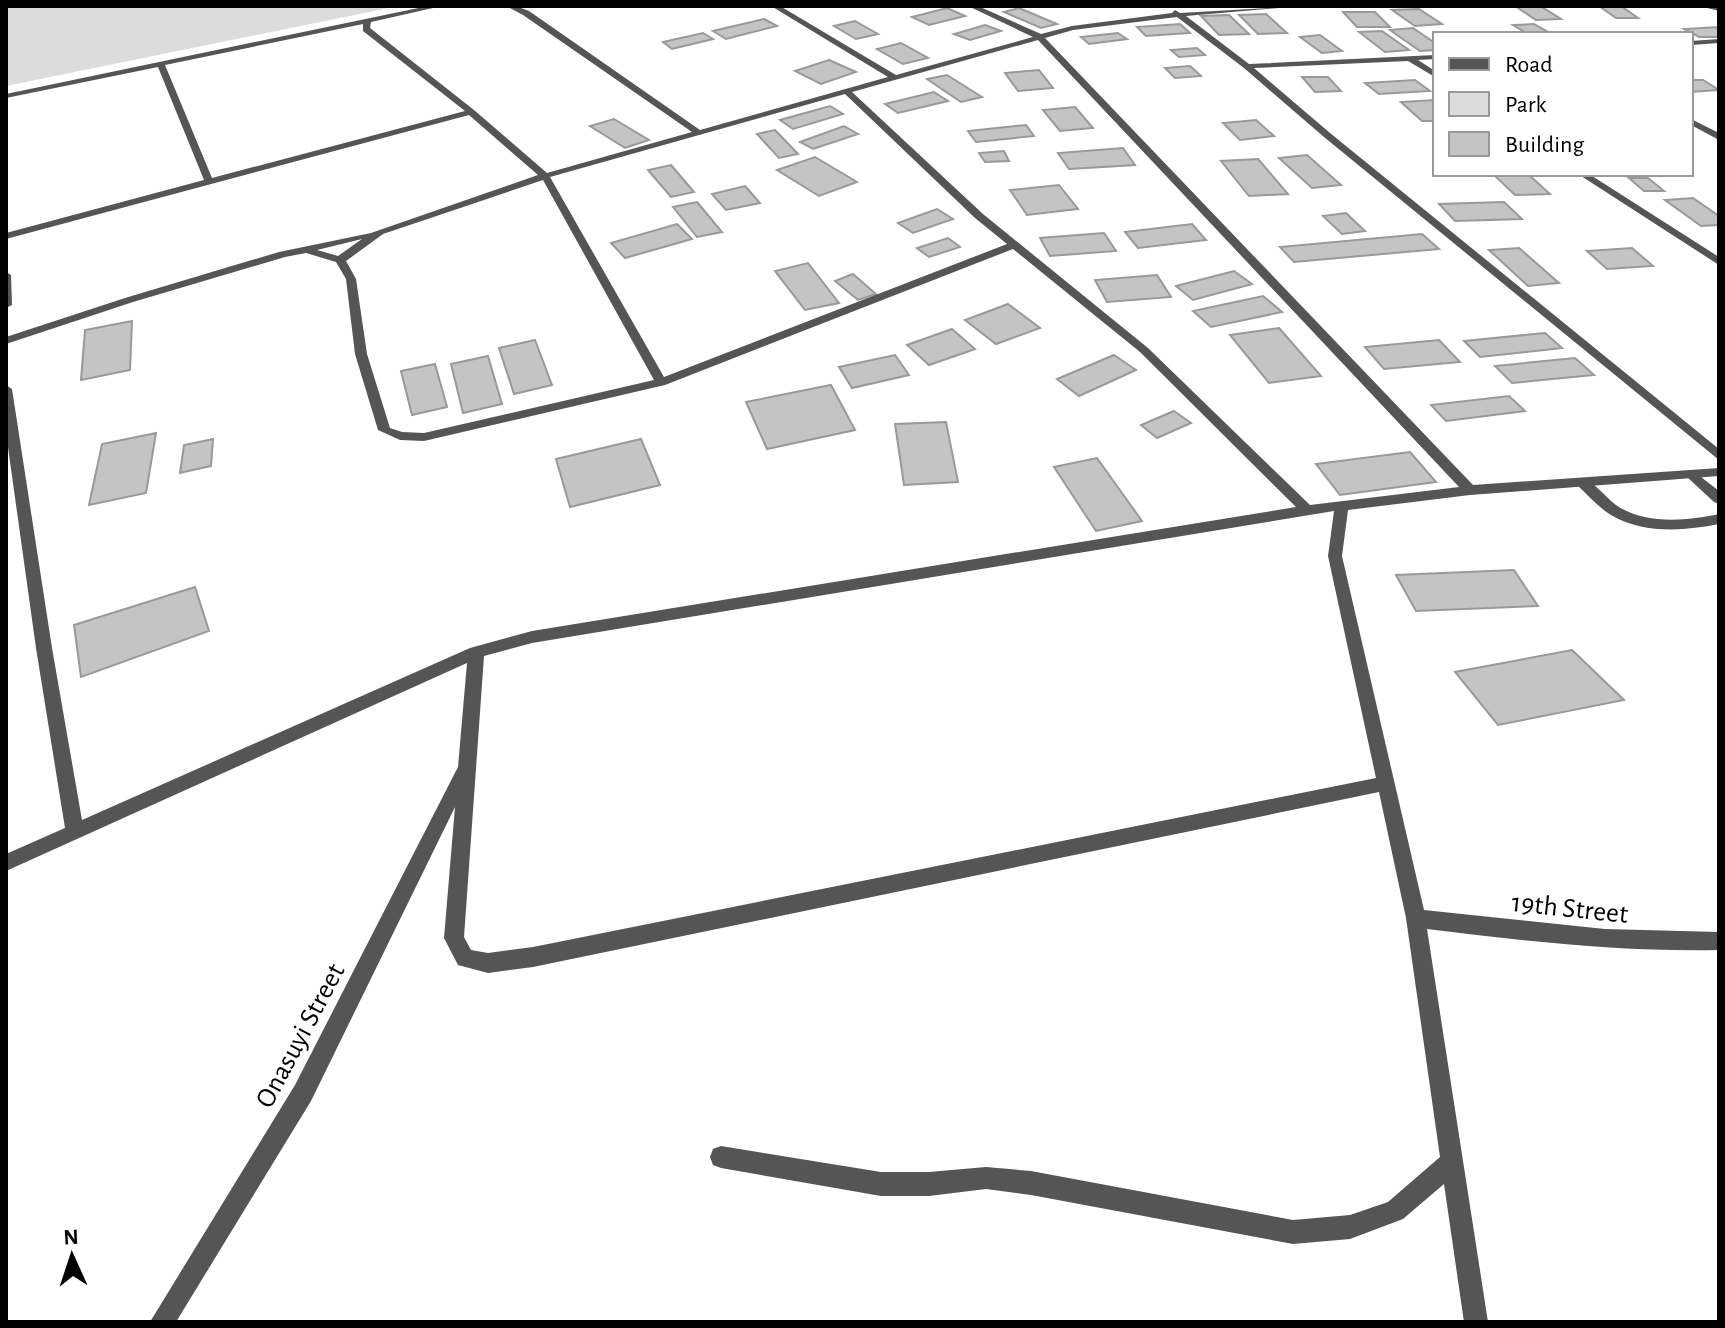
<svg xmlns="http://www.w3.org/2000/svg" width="1725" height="1328" font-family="'Alegreya Sans',sans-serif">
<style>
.green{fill:#dcdcdc}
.building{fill:#c4c4c4;stroke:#999;stroke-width:2}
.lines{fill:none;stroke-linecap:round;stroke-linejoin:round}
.service{fill:#555;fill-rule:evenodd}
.minor{fill:#555;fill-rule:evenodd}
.labels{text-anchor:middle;stroke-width:8;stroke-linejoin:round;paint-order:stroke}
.near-street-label{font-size:28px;fill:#000;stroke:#fff}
</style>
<rect width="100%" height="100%" fill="#fff"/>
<path class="green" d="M6 6H399L6 86Z"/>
<g class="building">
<path d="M1515 6H1540L1561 19 1536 20Z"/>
<path d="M1599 6H1621L1638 18H1616Z"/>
<path d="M947 8 965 16 929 25 912 17Z"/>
<path d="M1019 8 1057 24 1041 28 1004 12Z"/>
<path d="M1419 9 1442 24 1415 26 1392 10Z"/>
<path d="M1343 12H1375L1390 27H1357Z"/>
<path d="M1266 14 1287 33 1258 34 1239 15Z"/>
<path d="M1229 15 1249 34 1219 35 1201 16Z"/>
<path d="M764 19 777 26 726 39 713 31Z"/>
<path d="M855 21 878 34 856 39 834 26Z"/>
<path d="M1180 24 1190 33 1146 36 1137 27Z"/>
<path d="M1534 24 1552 34H1528L1513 25Z"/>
<path d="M985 25 1001 31 970 40 954 34Z"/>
<path d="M1719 27V37H1699L1684 29Z"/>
<path d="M1413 28 1435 43V50L1420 51 1390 30Z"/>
<path d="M1382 31 1409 50 1385 52 1359 32Z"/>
<path d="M703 33 713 39 672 49 663 42Z"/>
<path d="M1118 33 1127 39 1089 44 1081 37Z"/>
<path d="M1320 35 1342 51 1322 53 1300 37Z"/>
<path d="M901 43 928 58 903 64 877 49Z"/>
<path d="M1197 48 1205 55 1179 57 1171 50Z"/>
<path d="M829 60 856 72 821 84 795 71Z"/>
<path d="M1190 66 1201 76 1175 78 1165 68Z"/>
<path d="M1039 70 1053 88 1018 91 1005 73Z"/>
<path d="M947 75 982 97 961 102 927 79Z"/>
<path d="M1302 77H1328L1341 91 1315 92Z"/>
<path d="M1415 80 1430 91 1379 94 1365 83Z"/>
<path d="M1691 80H1703L1719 90 1691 92Z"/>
<path d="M934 92 948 101 898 113 885 104Z"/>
<path d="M1435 100V121H1422L1401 102Z"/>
<path d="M830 106 843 114 793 129 780 120Z"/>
<path d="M1075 107 1093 128 1060 131 1043 110Z"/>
<path d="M614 119 649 140 625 148 590 126Z"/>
<path d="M1256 120 1274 136 1240 140 1223 123Z"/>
<path d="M1026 125 1034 136 976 142 968 131Z"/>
<path d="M844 126 858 134 813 149 800 142Z"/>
<path d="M775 130 798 154 779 158 757 134Z"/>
<path d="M1123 148 1135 165 1069 169 1058 153Z"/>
<path d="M1004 151 1009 161 985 162 979 153Z"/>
<path d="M1307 155 1341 185 1312 188 1279 158Z"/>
<path d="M815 157 857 182 819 196 777 170Z"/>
<path d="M1258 159 1288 194 1249 196 1221 161Z"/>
<path d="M671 165 694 192 671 197 648 170Z"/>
<path d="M1493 174H1528L1550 194 1515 195Z"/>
<path d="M1629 178H1648L1664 191H1644Z"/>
<path d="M1059 185 1078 209 1027 215 1010 190Z"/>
<path d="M745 186 760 203 726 210 712 194Z"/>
<path d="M1693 198 1719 216V225L1701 226 1665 200Z"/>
<path d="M697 202 722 232 697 237 673 207Z"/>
<path d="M1504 202 1522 219 1455 221 1439 204Z"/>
<path d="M937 209 953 219 913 233 898 223Z"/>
<path d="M1346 213 1365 231 1342 234 1323 216Z"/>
<path d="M677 224 692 239 625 258 611 243Z"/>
<path d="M1192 224 1206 240 1138 248 1125 232Z"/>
<path d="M1104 233 1116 251 1050 256 1040 238Z"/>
<path d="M1422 234 1439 249 1294 262 1280 247Z"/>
<path d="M948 238 960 247 929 257 917 248Z"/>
<path d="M1519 248 1559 283 1528 286 1489 250Z"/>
<path d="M1632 248 1653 266 1607 269 1587 251Z"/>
<path d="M808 263 839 303 805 310 775 271Z"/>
<path d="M1234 271 1252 284 1193 300 1176 286Z"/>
<path d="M853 274 876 294 858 300 835 281Z"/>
<path d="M1157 275 1171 297 1107 302 1095 280Z"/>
<path d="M1263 296 1282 312 1211 327 1193 311Z"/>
<path d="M1008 304 1040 328 996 344 965 320Z"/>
<path d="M132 321 130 370 81 380 85 330Z"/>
<path d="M1279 328 1321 376 1269 383 1230 335Z"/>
<path d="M952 329 975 349 929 365 907 345Z"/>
<path d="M1545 333 1562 348 1480 357 1464 341Z"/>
<path d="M535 340 552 385 514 394 499 348Z"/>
<path d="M1439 340 1460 362 1384 369 1365 347Z"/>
<path d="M895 355 909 375 852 388 839 367Z"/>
<path d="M1114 355 1136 370 1079 396 1057 379Z"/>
<path d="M488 356 502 404 463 413 451 364Z"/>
<path d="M1575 358 1594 375 1512 383 1495 366Z"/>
<path d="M435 364 447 407 412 415 401 371Z"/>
<path d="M831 385 855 430 767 449 746 402Z"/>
<path d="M1509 396 1525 411 1446 421 1431 405Z"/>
<path d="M1174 411 1191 423 1157 438 1141 425Z"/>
<path d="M946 422 958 482 904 485 895 424Z"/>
<path d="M156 433 146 493 89 505 102 444Z"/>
<path d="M213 439 211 466 180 473 184 445Z"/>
<path d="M641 439 660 485 570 507 556 459Z"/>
<path d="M1410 452 1436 482 1340 495 1316 464Z"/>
<path d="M1097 458 1142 521 1096 531 1054 467Z"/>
<path d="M1514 570 1538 606 1416 611 1396 575Z"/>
<path d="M195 587 209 631 81 677 74 625Z"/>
<path d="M1572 650 1624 700 1498 725 1455 672Z"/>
</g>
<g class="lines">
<g class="service">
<path d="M1692 470 1719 491V504L1714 502 1687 477V471Z"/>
<path d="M1582 478C1595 482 1604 496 1616 505 1645 525 1686 521 1719 514V524C1684 531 1643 534 1611 515 1598 507 1588 495 1577 485V479Z"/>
</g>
<g class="minor">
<path d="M428 6H442L371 22 370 28 474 110 547 173 692 132 523 15 506 6H516L529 11 700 130 888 77 771 6H780L896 75 1033 37 968 6H978L1041 34 1072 26 1172 13 1175 10 1180 13 1302 6 1186 16 1249 64 1435 55V59L1418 60 1435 71V77L1408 61 1254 68 1330 133 1719 449V460L1324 137 1244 68 1177 17 1073 30 1045 38 1473 485 1719 468V476L1470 495 1348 510 1342 556 1424 910 1605 929 1719 932V950C1621 952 1525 941 1427 929L1488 1322H1464L1444 1184 1403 1219 1350 1239 1293 1244 1031 1195 986 1189 929 1196H881L721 1168 713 1165 710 1157 713 1149 721 1146 881 1172H929L986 1167 1031 1171 1293 1220 1350 1215 1388 1202 1440 1157 1406 918 1379 792 533 967 488 973 458 965 444 938 455 807 311 1101 176 1322H150L295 1085 458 767 467 663 6 871V854L65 828 36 648 6 433V385L12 389 52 648 82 820 470 648 532 631 1296 507 1140 352 1013 249 665 385 424 441 400 440 378 430 355 354 346 279 336 262 306 253 285 257 133 302 6 344V337L125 298 279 252 371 233 538 175 469 115 6 239V233L204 180 158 67 6 98V94ZM363 24V31L465 111 212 178 165 65ZM1038 40 1459 487 1310 505 1148 348 983 214 852 92ZM845 94 975 218 1007 244 664 377 550 177ZM543 180 654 380 424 433 402 432 390 428 367 354 356 279 346 261 383 234ZM362 239 338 256 317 250ZM1334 511 1328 556 1376 778 533 947 488 953 471 950 464 937 484 656 532 643Z"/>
<path d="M1706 6 1719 7V11L1707 8Z"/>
<path d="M1719 39V43L1691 45V41Z"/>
<path d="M1691 119 1719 133V140L1691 125Z"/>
<path d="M1578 174H1589L1719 257V265Z"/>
<path d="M6 272 11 275 12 305 6 308Z"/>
</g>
</g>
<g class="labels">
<g class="near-street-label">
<text transform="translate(1570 907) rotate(6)" y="10">19th Street</text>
<text transform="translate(299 1035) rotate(-62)" y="10">Onasuyi Street</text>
</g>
</g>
<rect width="1725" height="1328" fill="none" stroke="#000000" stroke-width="16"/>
<rect x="1433" y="32" width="260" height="144" fill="#ffffff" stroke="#999999" stroke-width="2"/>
<rect x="1449" y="58" width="40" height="12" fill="#555555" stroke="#999999" stroke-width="2"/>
<text x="1505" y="72" font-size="24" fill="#000000">Road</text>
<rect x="1449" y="92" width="40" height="24" fill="#dcdcdc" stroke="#999999" stroke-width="2"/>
<text x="1505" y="112" font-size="24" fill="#000000">Park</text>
<rect x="1449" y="132" width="40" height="24" fill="#c4c4c4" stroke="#999999" stroke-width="2"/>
<text x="1505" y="152" font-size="24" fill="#000000">Building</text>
<g transform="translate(72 1256) rotate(357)" stroke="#ffffff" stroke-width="6" paint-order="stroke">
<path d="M0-6L14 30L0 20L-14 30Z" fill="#000000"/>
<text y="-12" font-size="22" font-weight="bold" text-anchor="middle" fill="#000000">N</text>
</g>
</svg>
